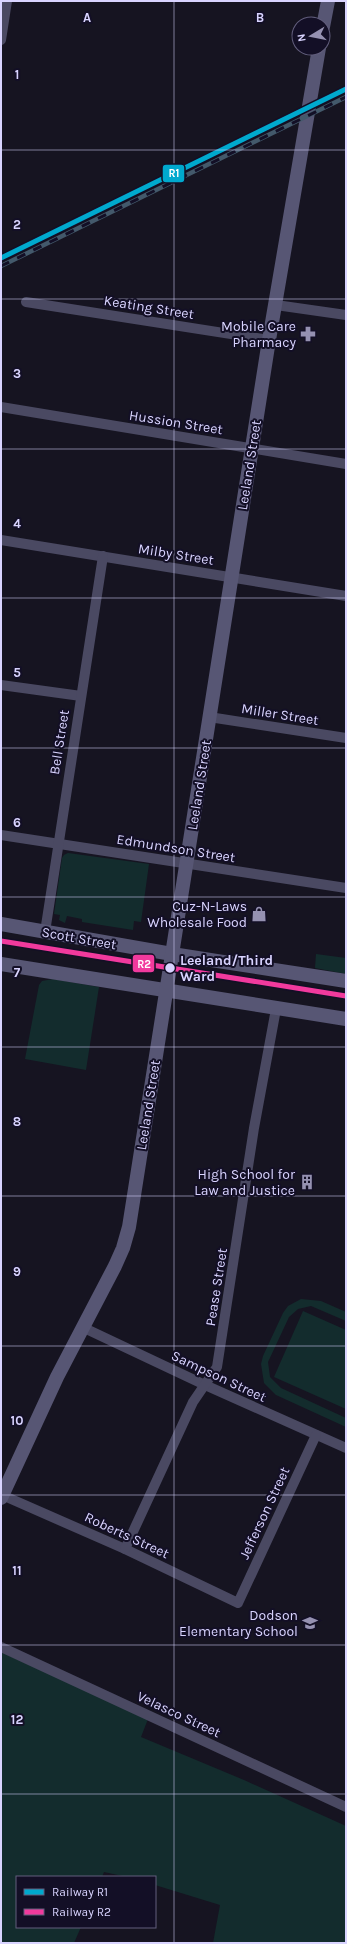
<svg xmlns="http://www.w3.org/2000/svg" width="347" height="1944" font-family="Karla,sans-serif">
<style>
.green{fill:#132c2d}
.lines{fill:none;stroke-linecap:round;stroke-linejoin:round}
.street{stroke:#4a4962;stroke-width:10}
.secondary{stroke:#575674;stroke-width:14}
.rail-casing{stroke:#43596b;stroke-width:4.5}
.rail{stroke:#130f26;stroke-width:3;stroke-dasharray:9;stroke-linecap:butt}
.rail-1-casing{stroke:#130f26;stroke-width:8}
.rail-2-casing{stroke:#130f26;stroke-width:8}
.rail-1{stroke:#00a9ce;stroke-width:5}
.rail-2{stroke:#f13a9d;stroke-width:5}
.grid{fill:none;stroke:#d9d4ff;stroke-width:1;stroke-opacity:0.55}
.stop-dot{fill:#d9d4ff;stroke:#130f26;stroke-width:1.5}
.labels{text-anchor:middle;stroke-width:4;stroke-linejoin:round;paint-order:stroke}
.street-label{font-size:14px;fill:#d9d4ff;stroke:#130f26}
.poi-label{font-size:14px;fill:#d9d4ff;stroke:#130f26;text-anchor:end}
.stop-label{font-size:14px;font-weight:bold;fill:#d9d4ff;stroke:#130f26;text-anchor:start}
.grid-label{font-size:13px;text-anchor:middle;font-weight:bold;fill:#d9d4ff;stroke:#130f26;stroke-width:4;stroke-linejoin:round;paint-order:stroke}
.line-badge{stroke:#130f26;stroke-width:1.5}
.badge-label{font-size:11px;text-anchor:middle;font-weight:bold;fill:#fff}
</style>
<rect width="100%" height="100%" fill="#161421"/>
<g class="green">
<path d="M68 853 149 864 141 922 134 921 133 930 82 922V919L67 916 65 923 59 920 60 915 54 914 62 858 64 855Z"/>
<path d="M316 954 346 958V974L315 968Z"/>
<path d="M53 979 99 987 86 1070 25 1059 39 985 42 981Z"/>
<path d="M301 1299 321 1301 346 1312V1321L311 1306 298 1309 289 1317 268 1362 270 1377 281 1388 346 1418V1427L276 1395 264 1383 261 1364 263 1356 283 1313 288 1306Z"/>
<path d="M303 1311 346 1330V1409L274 1377Z"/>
<path d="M1 1652 148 1719 141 1737 244 1780 346 1826V1943H213L220 1905 155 1885V1877H127L104 1872 102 1877H17V1927H81L74 1943H1Z"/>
</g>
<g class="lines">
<g class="street">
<path d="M1 40 7 1"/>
<path d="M26 302 269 340"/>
<path d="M276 305 346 315"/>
<path d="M1 407 346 464"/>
<path d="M1 540 346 596"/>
<path d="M1 685 81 696"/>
<path d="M209 717 346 738"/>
<path d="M1 835 346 888"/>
<path d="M45 932 103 556"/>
<path d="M82 1327 205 1385 346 1448"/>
<path d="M2 1495 125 1549 238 1603 316 1435"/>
<path d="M125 1549 193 1402 217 1367 254 1128 276 1009"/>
<path d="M1 1647 346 1807"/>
</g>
<g class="secondary">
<path d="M323 27 328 1"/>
<path d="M1 924 172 954 346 981"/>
<path d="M1 964 346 1019"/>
<path d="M1 1498 57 1377 115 1266 123 1248 129 1227 269 340 319 48"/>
</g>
<g class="rail-casing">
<g id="rail">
<path d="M1 258 346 89"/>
<path d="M1 266 346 97"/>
</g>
</g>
<use href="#rail" class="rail"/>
<g class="rail-1-casing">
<path id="rail-1" d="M1 258 346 89"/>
</g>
<g class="rail-2-casing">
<path id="rail-2" d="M1 941 346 996"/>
</g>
<use href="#rail-1" class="rail-1"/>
<use href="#rail-2" class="rail-2"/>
</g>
<path class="grid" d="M174 1V1943M1 150H346M1 299H346M1 449H346M1 598H346M1 748H346M1 897H346M1 1047H346M1 1196H346M1 1346H346M1 1495H346M1 1645H346M1 1794H346"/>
<defs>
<g id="pharmacy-bare" transform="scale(1.2)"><path d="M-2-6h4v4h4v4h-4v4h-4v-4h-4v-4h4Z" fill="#9591b1" stroke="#130f26" stroke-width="2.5" paint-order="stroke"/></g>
<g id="shop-bare" transform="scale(1.2)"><path d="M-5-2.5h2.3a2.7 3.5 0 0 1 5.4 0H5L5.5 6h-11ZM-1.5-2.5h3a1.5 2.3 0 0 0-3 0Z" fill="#9591b1" stroke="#130f26" stroke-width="2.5" paint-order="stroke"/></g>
<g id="building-bare" transform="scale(1.2)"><path d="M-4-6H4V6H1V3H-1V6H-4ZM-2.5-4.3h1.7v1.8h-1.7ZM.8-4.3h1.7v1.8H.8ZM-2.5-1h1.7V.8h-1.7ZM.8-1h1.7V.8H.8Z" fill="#9591b1" stroke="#130f26" stroke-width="2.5" paint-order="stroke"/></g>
<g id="school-bare" transform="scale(1.2)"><path d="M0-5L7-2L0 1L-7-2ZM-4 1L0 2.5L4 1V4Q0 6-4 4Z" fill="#9591b1" stroke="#130f26" stroke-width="2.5" paint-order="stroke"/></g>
</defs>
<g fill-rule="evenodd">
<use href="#pharmacy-bare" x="308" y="334"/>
<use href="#shop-bare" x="259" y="914"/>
<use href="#building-bare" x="307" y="1182"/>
<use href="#school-bare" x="310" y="1623"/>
</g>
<circle class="stop-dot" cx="170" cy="968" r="5.5"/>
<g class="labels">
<g class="street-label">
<text transform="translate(149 307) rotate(9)" y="5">Keating Street</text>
<text transform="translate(176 422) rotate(9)" y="5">Hussion Street</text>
<text transform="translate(249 465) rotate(-81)" y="5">Leeland Street</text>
<text transform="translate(176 554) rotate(9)" y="5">Milby Street</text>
<text transform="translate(280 714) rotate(9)" y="5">Miller Street</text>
<text transform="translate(59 742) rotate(-81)" y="5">Bell Street</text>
<text transform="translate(199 785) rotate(-81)" y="5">Leeland Street</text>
<text transform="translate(176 848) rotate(9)" y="5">Edmundson Street</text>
<text transform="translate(79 938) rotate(10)" y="5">Scott Street</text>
<text transform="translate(148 1105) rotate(-81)" y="5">Leeland Street</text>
<text transform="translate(216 1287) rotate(-81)" y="5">Pease Street</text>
<text transform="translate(219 1376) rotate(25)" y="5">Sampson Street</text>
<text transform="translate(264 1513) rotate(-65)" y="5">Jefferson Street</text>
<text transform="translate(127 1535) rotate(25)" y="5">Roberts Street</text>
<text transform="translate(179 1714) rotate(25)" y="5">Velasco Street</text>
</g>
<g class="poi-label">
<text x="296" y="331">Mobile Care<tspan x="296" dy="16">Pharmacy</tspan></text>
<text x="247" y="911">Cuz-N-Laws<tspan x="247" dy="16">Wholesale Food</tspan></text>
<text x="295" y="1179">High School for<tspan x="295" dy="16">Law and Justice</tspan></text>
<text x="298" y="1620">Dodson<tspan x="298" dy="16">Elementary School</tspan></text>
</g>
<g class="stop-label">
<text x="180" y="965">Leeland/Third<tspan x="180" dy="16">Ward</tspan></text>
</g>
</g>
<g class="grid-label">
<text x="87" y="22">A</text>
<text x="260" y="22">B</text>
<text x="17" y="79">1</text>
<text x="17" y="229">2</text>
<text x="17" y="378">3</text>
<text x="17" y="528">4</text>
<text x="17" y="677">5</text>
<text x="17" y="827">6</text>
<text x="17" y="977">7</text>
<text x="17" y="1126">8</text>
<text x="17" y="1276">9</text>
<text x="17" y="1425">10</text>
<text x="17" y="1575">11</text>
<text x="17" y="1724">12</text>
</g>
<g class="line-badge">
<rect x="162" y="164" width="23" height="19" rx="4" fill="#00a9ce"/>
<rect x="132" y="954" width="23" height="19" rx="4" fill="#f13a9d"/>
</g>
<g class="badge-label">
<text x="174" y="177">R1</text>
<text x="144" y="968">R2</text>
</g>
<rect width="347" height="1944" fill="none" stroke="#d9d4ff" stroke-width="4"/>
<rect x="16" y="1876" width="140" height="52" fill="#130f26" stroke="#625e7d"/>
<rect x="24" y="1889" width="20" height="6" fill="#00a9ce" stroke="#625e7d"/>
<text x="52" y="1896" font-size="12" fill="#d9d4ff">Railway R1</text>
<rect x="24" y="1909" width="20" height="6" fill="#f13a9d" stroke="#625e7d"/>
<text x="52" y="1916" font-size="12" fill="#d9d4ff">Railway R2</text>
<g transform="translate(311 36) rotate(260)"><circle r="19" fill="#130f26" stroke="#625e7d"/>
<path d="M0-3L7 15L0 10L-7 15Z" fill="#9591b1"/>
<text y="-6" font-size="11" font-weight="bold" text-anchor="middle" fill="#d9d4ff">N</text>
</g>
</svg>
